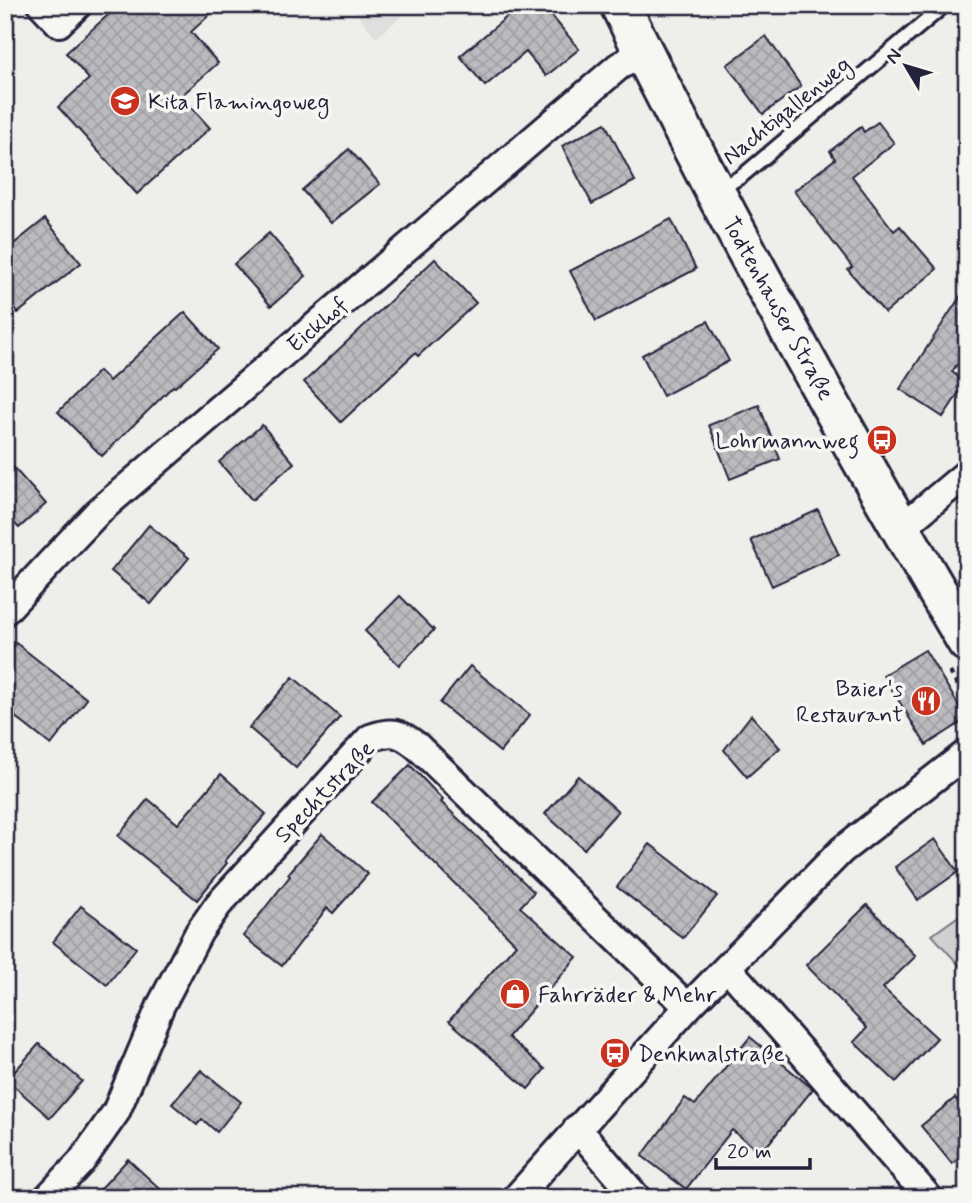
<svg xmlns="http://www.w3.org/2000/svg" width="972" height="1203" font-family="Mynerve,sans-serif">
<style>
.built{fill:#dfdfde}
.green{fill:#d0d0d1;stroke:#797986;stroke-width:2}
.building{fill:url(#building-cross-hatch);stroke:#22223b;stroke-width:2}
.lines{fill:none;stroke-linecap:round;stroke-linejoin:round}
.service-casing{stroke:#22223b;stroke-width:18}
.minor-casing{stroke:#22223b;stroke-width:32}
.primary-casing{stroke:#22223b;stroke-width:44}
.path{stroke:#22223b;stroke-width:4.5;stroke-dasharray:5 5;stroke-linecap:butt}
.service{stroke:#f6f6f2;stroke-width:12}
.minor{stroke:#f6f6f2;stroke-width:26}
.primary{stroke:#f6f6f2;stroke-width:38}
.labels{text-anchor:middle;stroke-width:7;stroke-linejoin:round;paint-order:stroke}
.poi-label{font-size:23px;fill:#22223b;stroke:#f6f6f2;text-anchor:start}
.street-label{font-size:23px;fill:#22223b;stroke:#f6f6f2}
</style>
<defs>
<pattern id="building-cross-hatch" width="8" height="8" patternUnits="userSpaceOnUse" patternTransform="scale(1.75)"><rect width="8" height="8" fill="#bbbbbf"/><path d="M0 0l8 8M0 8l8-8" fill="none" stroke="#a0a0a5"/></pattern>
</defs>
<rect width="100%" height="100%" fill="#eeeeeb"/>
<filter id="ink" filterUnits="userSpaceOnUse"><feTurbulence type="fractalNoise" baseFrequency=".0143" numOctaves="2"/><feDisplacementMap in="SourceGraphic" scale="14" xChannelSelector="R" yChannelSelector="G"/><feConvolveMatrix kernelMatrix="1 2 1 2 8 2 1 2 1" color-interpolation-filters="sRGB"/></filter>
<g filter="url(#ink)">
<path class="built" d="M350 5H415L376 38Z"/>
<path class="green" d="M967 910V974L932 935Z"/>
<g class="building">
<path d="M119 5H220L191 32 218 63 181 96 210 128 137 194 58 107 89 79 66 53Z"/>
<path d="M521 5H543L579 49 546 76 526 52 485 86 460 56Z"/>
<path d="M766 36 801 86 763 114 727 65Z"/>
<path d="M878 122 894 143 852 176 894 231 900 226 937 269 885 313 848 270 852 267 794 191 835 159 830 151 861 127 864 132Z"/>
<path d="M605 123 635 181 592 204 562 146Z"/>
<path d="M349 149 380 184 331 223 302 190Z"/>
<path d="M45 219 81 263 18 313 5 297V251Z"/>
<path d="M671 219 696 269 596 321 570 271Z"/>
<path d="M269 233 306 276 271 306 234 264Z"/>
<path d="M435 259 476 303 418 356 415 353 341 422 304 382Z"/>
<path d="M967 286V349L952 372 966 382 943 417 900 389Z"/>
<path d="M185 312 218 349 175 387 173 386 102 456 58 412 99 371 109 381Z"/>
<path d="M708 321 729 361 663 396 642 355Z"/>
<path d="M759 405 780 459 730 479 709 425Z"/>
<path d="M262 425 294 463 252 500 219 462Z"/>
<path d="M5 458 46 504 19 528 5 513Z"/>
<path d="M818 510 839 555 772 586 751 540Z"/>
<path d="M149 525 189 558 151 604 111 571Z"/>
<path d="M400 596 434 630 399 665 365 631Z"/>
<path d="M16 643 87 699 51 745 5 709V657Z"/>
<path d="M925 650 967 719 926 745 883 675Z"/>
<path d="M470 666 530 715 500 752 440 703Z"/>
<path d="M293 677 340 717 296 768 249 728Z"/>
<path d="M751 715 780 748 747 777 724 750Z"/>
<path d="M410 765 443 800 441 802 534 892 520 907 577 957 508 1037 545 1069 528 1089 449 1021 516 944 372 802Z"/>
<path d="M221 774 266 814 225 861 227 863 197 900 118 836 148 799 178 824Z"/>
<path d="M578 776 618 811 584 849 545 814Z"/>
<path d="M322 834 368 874 333 913 327 908 282 966 243 936 290 876 288 874Z"/>
<path d="M935 839 958 872 918 900 895 867Z"/>
<path d="M650 844 717 896 683 938 617 887Z"/>
<path d="M867 905 916 956 883 988 937 1038 896 1082 854 1042 867 1028 806 965Z"/>
<path d="M81 906 136 948 107 985 53 942Z"/>
<path d="M750 1037 813 1089 761 1153 732 1130 686 1189 642 1156 685 1098 695 1105Z"/>
<path d="M39 1044 82 1081 50 1118 7 1080Z"/>
<path d="M201 1070 241 1102 217 1132 202 1119 197 1125 172 1104Z"/>
<path d="M955 1098 967 1112V1152L952 1164 921 1126Z"/>
<path d="M128 1159 132 1163 170 1198H92Z"/>
</g>
<g class="lines">
<g class="service-casing">
<path id="service" d="M718 190 742 176 945 5"/>
</g>
<g class="minor-casing">
<g id="minor">
<path d="M42 5 59 23 78 5"/>
<path d="M900 529 967 473"/>
<path d="M5 611 98 512 619 66 643 53"/>
<path d="M728 968 929 1198"/>
<path d="M577 1128 637 1198"/>
<path d="M47 1198 81 1162 116 1112 161 1005 199 932 218 905 370 738C393 730 399 732 417 746L688 1007"/>
<path d="M516 1198 688 1007 842 850 967 753"/>
</g>
</g>
<g class="primary-casing">
<path id="primary" d="M620 5C727 222 844 434 967 642"/>
</g>
<path class="path" d="M950 672 967 702"/>
<use href="#service" class="service"/>
<use href="#minor" class="minor"/>
<use href="#primary" class="primary"/>
</g>
</g>
<defs>
<g id="school-disc" transform="scale(1.575)"><circle r="9.5" fill="#c8321e" stroke="#f6f6f2"/><path d="M0-5L7-2L0 1L-7-2ZM-4 1L0 2.5L4 1V4Q0 6-4 4Z" fill="#fff"/></g>
<g id="bus-disc" transform="scale(1.575)"><circle r="9.5" fill="#c8321e" stroke="#f6f6f2"/><path d="M-5-6H5V4H4V6H2V4H-2V6H-4V4H-5ZM-3.5-4V0h7V-4ZM-3.5 1.2v1.5H-2V1.2ZM2 1.2v1.5H3.5V1.2Z" fill="#fff"/></g>
<g id="restaurant-disc" transform="scale(1.575)"><circle r="9.5" fill="#c8321e" stroke="#f6f6f2"/><path d="M-5-6h1v4h1v-4h1v4h1v-4h1v5L-1.5 .5V6h-2V.5L-5-1ZM5-6V6H3V1.5H1.5Q1.5-4 5-6Z" fill="#fff"/></g>
<g id="shop-disc" transform="scale(1.575)"><circle r="9.5" fill="#c8321e" stroke="#f6f6f2"/><path d="M-5-2.5h2.3a2.7 3.5 0 0 1 5.4 0H5L5.5 6h-11ZM-1.5-2.5h3a1.5 2.3 0 0 0-3 0Z" fill="#fff"/></g>
</defs>
<g fill-rule="evenodd">
<use href="#school-disc" x="125" y="101"/>
<use href="#bus-disc" x="882" y="440"/>
<use href="#restaurant-disc" x="926" y="701"/>
<use href="#shop-disc" x="515" y="994"/>
<use href="#bus-disc" x="615" y="1053"/>
</g>
<g class="labels">
<g class="poi-label">
<text x="148" y="109">Kita Flamingoweg</text>
<text x="859" y="448" text-anchor="end">Lohrmannweg</text>
<text x="903" y="696" text-anchor="end">Baier's<tspan x="903" dy="26">Restaurant</tspan></text>
<text x="538" y="1002">Fahrräder &amp; Mehr</text>
<text x="638" y="1061">Denkmalstraße</text>
</g>
<g class="street-label">
<text transform="translate(786 110) rotate(-39)" y="8">Nachtigallenweg</text>
<text transform="translate(779 308) rotate(61)" y="8">Todtenhauser Straße</text>
<text transform="translate(317 324) rotate(-41)" y="8">Eickhof</text>
<text transform="translate(324 791) rotate(-46)" y="8">Spechtstraße</text>
</g>
</g>
<rect width="972" height="1203" fill="none" stroke="#f6f6f2" stroke-width="28"/>
<rect x="14" y="14" width="944" height="1175" fill="none" stroke="#22223b" stroke-width="2.5" filter="url(#ink)"/>
<g transform="translate(906 66) rotate(308)" stroke="#f6f6f2" stroke-width="5" paint-order="stroke">
<path d="M0-5L12 26L0 18L-12 26Z" fill="#22223b"/>
<text y="-10" font-size="19" font-weight="bold" text-anchor="middle" fill="#22223b">N</text>
</g>
<path d="M716 1158v10h94v-10" fill="none" stroke="#22223b" stroke-width="3.5"/>
<text x="727" y="1158" font-size="21" fill="#22223b" stroke="#f6f6f2" stroke-width="5" paint-order="stroke">20 m</text>
</svg>
